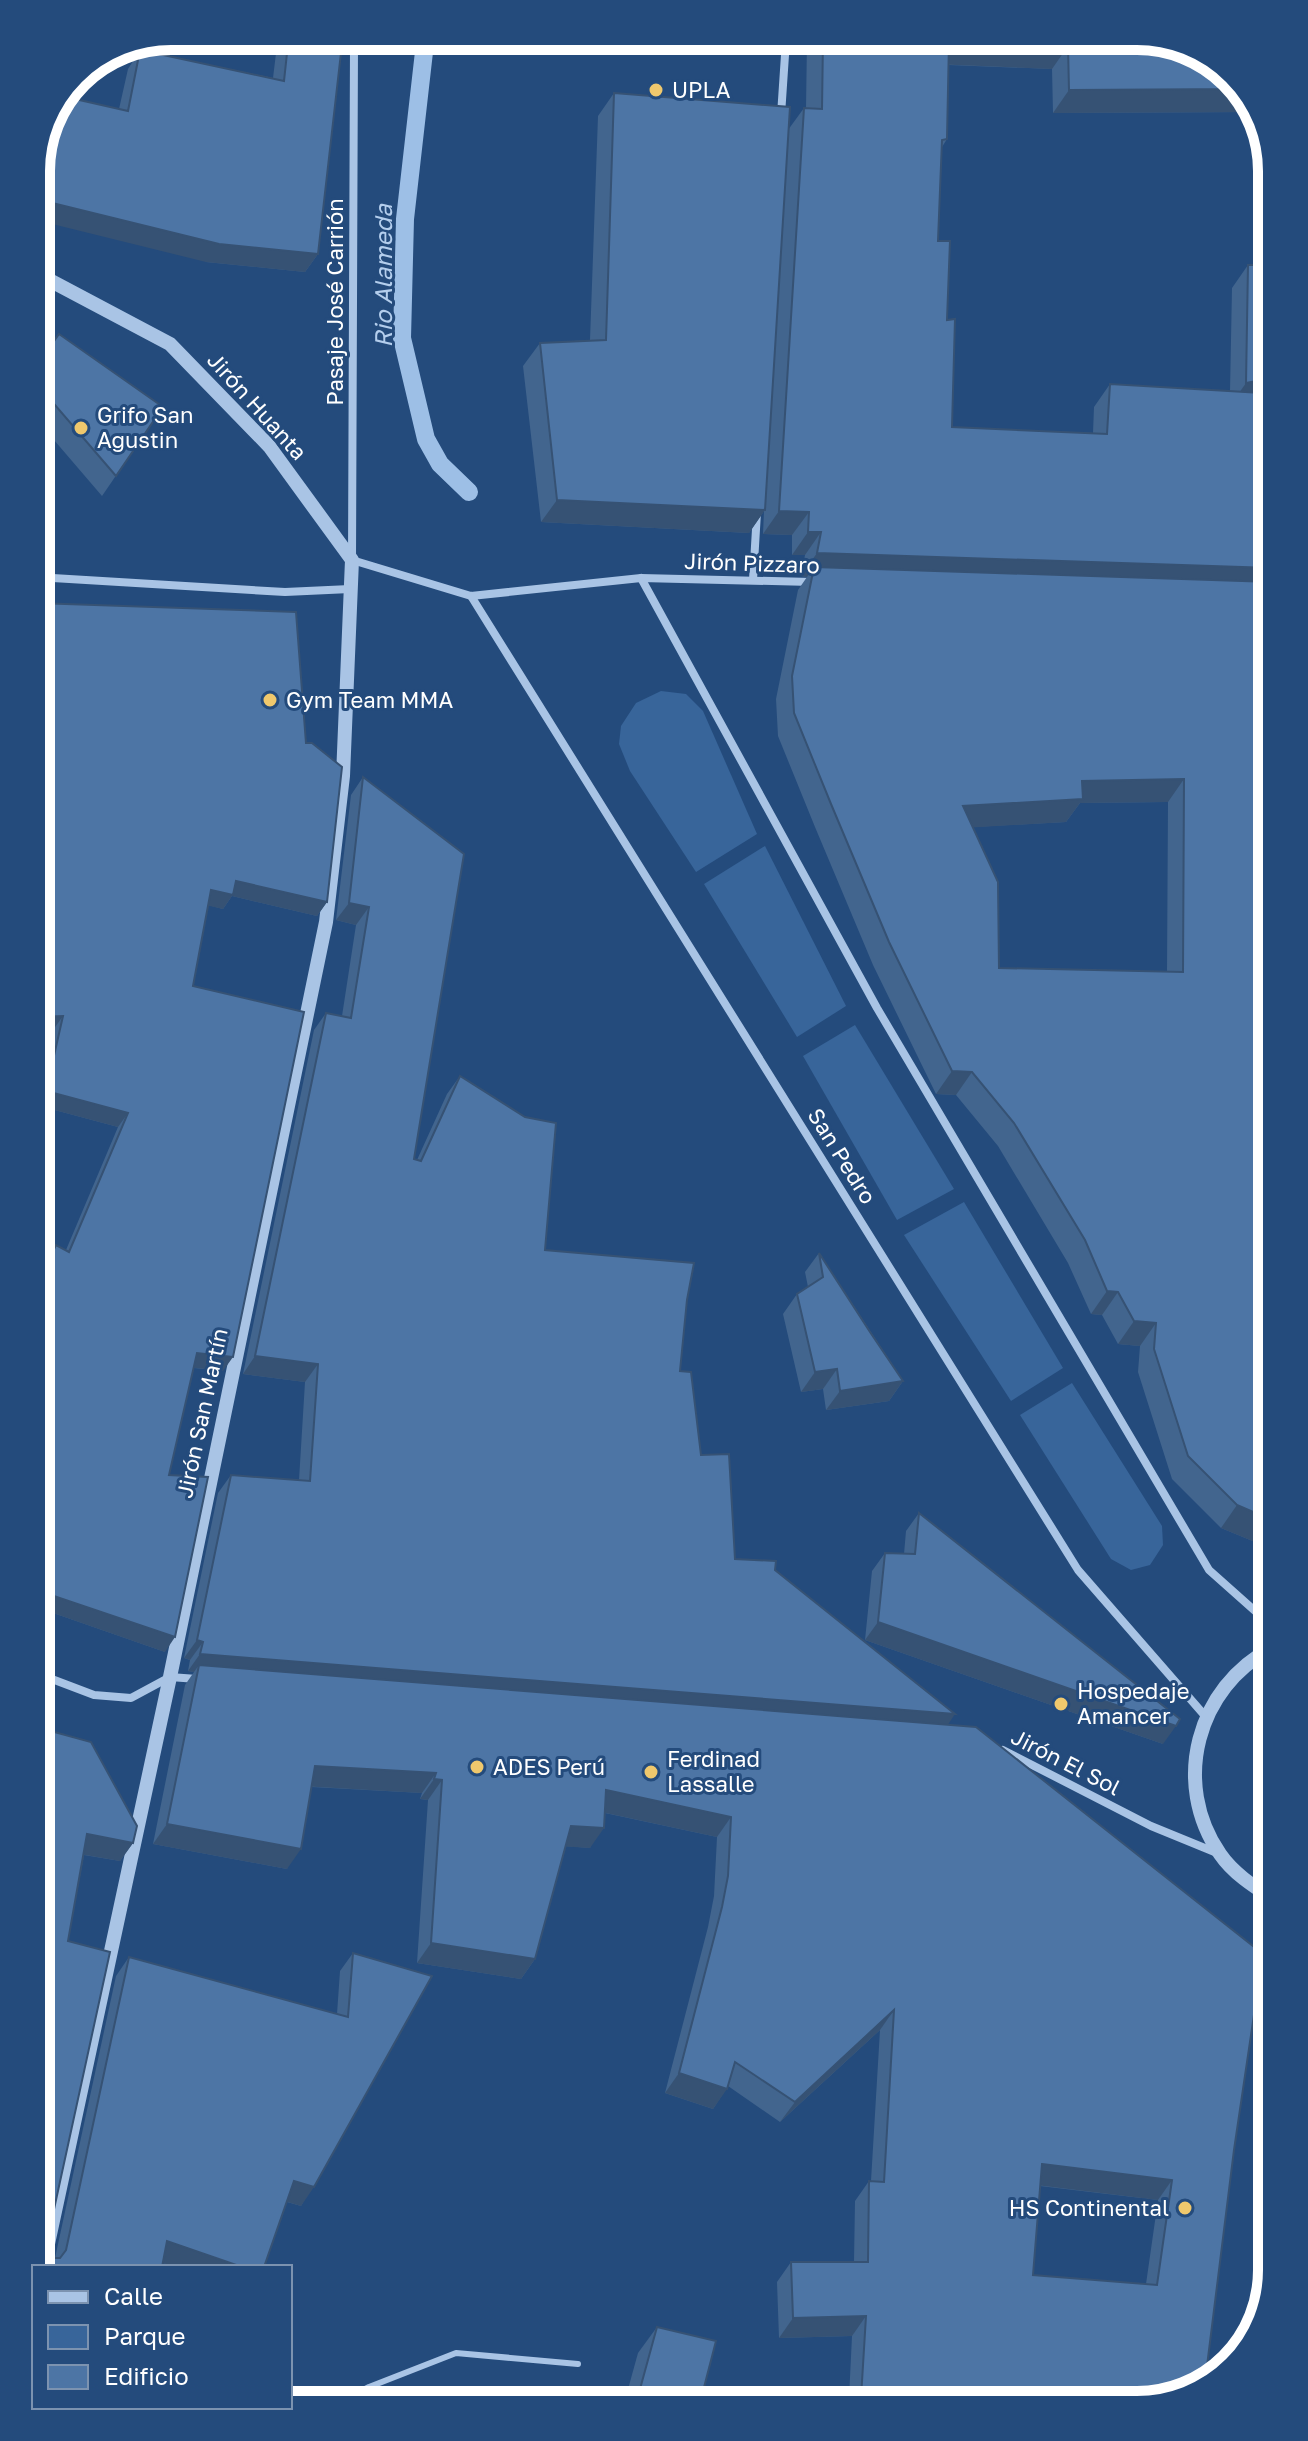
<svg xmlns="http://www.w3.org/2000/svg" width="1308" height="2441" font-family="'Golos Text',sans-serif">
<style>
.green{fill:#38659a}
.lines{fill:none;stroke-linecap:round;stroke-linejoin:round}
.stream{stroke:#9dbfe6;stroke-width:18}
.service{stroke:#a9c4e5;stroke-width:6}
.minor{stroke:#a9c4e5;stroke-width:8}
.tertiary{stroke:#a9c4e5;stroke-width:14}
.wall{fill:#42658e;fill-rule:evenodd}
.shaded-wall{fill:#365274}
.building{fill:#4d75a5;stroke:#365274;stroke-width:2;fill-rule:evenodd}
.poi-dot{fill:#efc86d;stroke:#244b7c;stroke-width:3}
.labels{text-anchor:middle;stroke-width:6;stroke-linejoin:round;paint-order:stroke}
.poi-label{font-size:22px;fill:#fff;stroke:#244b7c;text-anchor:start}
.street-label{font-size:22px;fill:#fff;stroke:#244b7c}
.water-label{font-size:24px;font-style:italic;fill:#b4ceed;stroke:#244b7c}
.rim{fill:none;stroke:#fff;stroke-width:10}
</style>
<rect width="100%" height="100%" fill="#244b7c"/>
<g class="green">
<path d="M661 691 686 694 703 711 757 834 696 872 630 771 619 744 621 726 636 703Z"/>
<path d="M765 846 846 1006 797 1037 704 884Z"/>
<path d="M855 1025 954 1189 897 1220 803 1056Z"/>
<path d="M964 1202 1063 1368 1011 1401 904 1235Z"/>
<path d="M1072 1383 1162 1526 1163 1545 1150 1565 1131 1570 1111 1559 1020 1415Z"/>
</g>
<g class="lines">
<path class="stream" d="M425 43 405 219 402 338 426 439 440 464 469 492"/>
<path class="service" d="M339 2403 369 2387 456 2353 578 2364"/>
<g class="minor">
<path d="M354 44 352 560 471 596 641 578 812 582"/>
<path d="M781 115 786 40"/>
<path d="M36 577 285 592 350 589"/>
<path d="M641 578 877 1008 1209 1570 1272 1626"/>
<path d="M753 580 757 512"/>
<path d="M471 596 1078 1570 1206 1717"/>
<path d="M36 1673 94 1695 131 1698 170 1677 197 1679"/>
<path d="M1003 1750 1151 1826 1217 1853"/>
<path d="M1269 2281 1272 2262"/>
</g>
<g class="tertiary">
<path d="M36 273 170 344 269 446 352 560 343 776 326 922 170 1677 43 2267"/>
<path d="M1272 1898C1253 1886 1233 1873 1220 1854 1171 1783 1197 1687 1272 1648"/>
</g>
</g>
<g class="wall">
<path d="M1146 36 1219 64 1256 112 1053 113 1052 69 949 65 947 139 942 147 938 241 947 320 952 427 1093 433 1094 407 1110 384 1230 391 1232 288 1248 265H1272V398L1263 399 1266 424H1272V1549L1221 1528 1172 1479 1138 1372 1140 1346 1118 1344 1102 1315 1091 1314 1068 1263 998 1146 956 1095 936 1094 873 965 815 827 778 736 776 699 798 590 807 577 801 576 805 555H792V535L763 534 764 511 749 533 541 522 523 366 540 343 590 340 598 116 614 93 788 130 804 108H806L807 40ZM1168 802 1167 972 999 968 973 827 1066 822 1080 803Z"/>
<path d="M342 44 318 254 305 272 206 262 119 109 128 69 140 50 273 78 277 45Z"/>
<path d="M36 367 163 407 102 496 36 419Z"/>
<path d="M36 603 306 743 327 902 317 916 232 896 223 909 208 905 193 986 223 1371 194 1368 169 1475 165 1652 36 1607V1280L46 1259 56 1245 66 1250 118 1127 36 1105 53 1030 36 1031Z"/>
<path d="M363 777 414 1159 417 1160 447 1094 460 1076 545 1250 687 1300 680 1371 701 1455 735 1559 775 1570 948 1725 1263 1954 1189 2395 849 2398 852 2336 779 2338 777 2282 791 2262H854L855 2201 869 2181H871L880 2030 780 2122 728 2086 713 2109 665 2093 708 1927 714 1896 717 1837 605 1813 590 1848 565 1846 535 1959 521 1979 417 1963 428 1800 420 1799 422 1793 312 1787 287 1869 153 1844 185 1685 194 1672 188 1671 190 1660 184 1658 218 1493 231 1475 299 1480 305 1382 243 1374 314 1030 326 1013 342 1016 356 925 336 920 351 795ZM1040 2186 1158 2200 1146 2284 1033 2275Z"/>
<path d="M819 1253 903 1381 889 1401 826 1410 823 1389 801 1392 783 1314 797 1294 808 1287 805 1272Z"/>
<path d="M919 1513 1163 1744 865 1640 872 1571 885 1553 904 1554 906 1531Z"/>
<path d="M36 1727 133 1843 120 1861 84 1855 68 1941 46 2246 47 2252 53 2258H55L116 1976 129 1957 337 2014 340 1971 353 1953 432 1976 301 2206 287 2202 264 2267H175L163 2263 36 2267Z"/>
<path d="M657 2327 701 2399 625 2400 638 2353Z"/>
</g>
<g class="shaded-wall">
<path d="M949 41 1068 46 1052 69 933 64Z"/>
<path d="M1239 89 1256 112 1053 113 1069 90Z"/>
<path d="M36 199 318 254 305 272 206 262 36 220Z"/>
<path d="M1272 378V398L1230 406 1246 383Z"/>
<path d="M557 500 765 510 749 533 541 522Z"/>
<path d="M779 511 809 512 792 535 763 534Z"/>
<path d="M808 532H821L805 555H792Z"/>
<path d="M817 553 1272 568V592L814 567 807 577 801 576Z"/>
<path d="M1184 779 1168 802 1080 803 1066 822 947 829 963 806 1082 781Z"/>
<path d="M236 881 327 902 317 916 232 896 223 909 201 904 211 890Z"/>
<path d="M349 903 369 907 356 925 336 920Z"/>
<path d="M63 1016 53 1030 36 1031V1017Z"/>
<path d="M952 1071 972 1072 956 1095 936 1094Z"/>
<path d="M46 1091 128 1113 118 1127 36 1105Z"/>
<path d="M1107 1291 1118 1292 1102 1315 1091 1314Z"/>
<path d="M1134 1321 1156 1323 1140 1346 1118 1344Z"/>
<path d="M197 1353 233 1357 223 1371 187 1367Z"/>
<path d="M255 1356 318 1364 305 1382 243 1374Z"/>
<path d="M837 1369 823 1389 801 1392 815 1372Z"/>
<path d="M903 1381 889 1401 826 1410 840 1391Z"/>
<path d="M1237 1505 1272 1520V1549L1221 1528Z"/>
<path d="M36 1590 175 1637 165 1652 36 1607Z"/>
<path d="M878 1622 1176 1726 1163 1744 865 1640Z"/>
<path d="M197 1640 203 1642 190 1660 184 1658Z"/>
<path d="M200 1654 955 1714 943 1732 199 1665 194 1672 188 1671Z"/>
<path d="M315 1766 436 1773 422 1793 301 1786Z"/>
<path d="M434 1779 442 1780 428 1800 420 1799Z"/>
<path d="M606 1790 731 1817 717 1837 592 1810Z"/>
<path d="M167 1824 301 1849 287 1869 153 1844Z"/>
<path d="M571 1826 604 1828 590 1848 557 1846Z"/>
<path d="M87 1834 133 1843 120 1861 74 1853Z"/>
<path d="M431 1943 535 1959 521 1979 417 1963Z"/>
<path d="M894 2010 880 2030 780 2122 795 2102Z"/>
<path d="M679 2073 727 2089 713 2109 665 2093Z"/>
<path d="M1042 2164 1172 2180 1158 2200 1028 2184Z"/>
<path d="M294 2181 314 2187 301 2206 281 2200Z"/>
<path d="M167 2241 242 2267H175L154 2260Z"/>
<path d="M866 2316 852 2336 779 2338 793 2318Z"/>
</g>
<g class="building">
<path d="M1146 36 1219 64 1239 89 1069 90 1068 46 949 41 947 139 942 140 938 241H950L947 320 955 319 952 427 1107 434 1110 384 1262 393 1266 424H1272V568L817 553 821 532H808L809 512 779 511 804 108 822 109 823 39Z"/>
<path d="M288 44H342L318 254 219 244 36 199V162L66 97 128 111 140 50 284 81Z"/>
<path d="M614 93 790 107 765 510 557 500 540 343 606 340Z"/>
<path d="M1248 265H1272V378L1246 383Z"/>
<path d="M59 334 163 407 116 476 36 383V367Z"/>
<path d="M814 567 1272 582V1520L1237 1505 1188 1456 1154 1349 1156 1323 1134 1321 1118 1292 1107 1291 1085 1240 1014 1123 972 1072 952 1071 889 942 831 804 794 713 792 676ZM1184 779 1183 972 999 968 998 882 963 806 1083 799 1082 781Z"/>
<path d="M36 603 296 612 306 743H312L342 767 327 902 236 881 233 895 211 890 193 986 304 1012 233 1357 197 1353 169 1475 208 1477 175 1637 36 1590V1286L56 1245 69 1252 128 1113 46 1091 63 1016 36 1017Z"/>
<path d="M363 777 464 854 414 1159 421 1161 460 1076 525 1117 556 1123 545 1250 694 1263 687 1300 680 1371 691 1372 701 1455 729 1454 735 1559 776 1561 775 1570 955 1714 200 1654 203 1642 197 1640 231 1475 310 1481 318 1364 255 1356 326 1013 351 1018 369 907 349 903Z"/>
<path d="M819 1253 870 1332 903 1381 840 1391 837 1369 815 1372 797 1294 823 1277Z"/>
<path d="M919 1513 1180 1719 1176 1726 878 1622 885 1553 915 1554Z"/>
<path d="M199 1665 976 1727 1263 1954 1234 2150 1205 2382 1189 2395 861 2398 866 2316 793 2318 791 2262H868L869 2181 884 2182 894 2010 795 2102 735 2062 727 2089 679 2073 722 1907 728 1876 731 1817 606 1790 604 1828 571 1826 535 1959 431 1943 442 1780 434 1779 436 1773 315 1766 301 1849 167 1824ZM1042 2164 1172 2180 1157 2285 1033 2275Z"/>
<path d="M36 1727 91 1742 137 1826 133 1843 87 1834 68 1941 110 1952 46 2246 47 2252 53 2258H60L66 2250 129 1957 348 2017 353 1953 432 1976 314 2187 294 2181 264 2267H242L167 2241 162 2267H36Z"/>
<path d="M657 2327 716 2341 701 2399 637 2400Z"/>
<path d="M355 2397 364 2403H352Z"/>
</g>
<g class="poi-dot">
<circle cx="656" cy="90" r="8"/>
<circle cx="81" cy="428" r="8"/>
<circle cx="270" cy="700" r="8"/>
<circle cx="1061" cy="1704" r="8"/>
<circle cx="477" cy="1767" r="8"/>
<circle cx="651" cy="1772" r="8"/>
<circle cx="1185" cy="2208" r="8"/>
</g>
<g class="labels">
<g class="poi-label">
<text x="672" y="98">UPLA</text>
<text x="97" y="423">Grifo San<tspan x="97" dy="25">Agustin</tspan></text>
<text x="286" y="708">Gym Team MMA</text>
<text x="1077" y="1699">Hospedaje<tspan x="1077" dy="25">Amancer</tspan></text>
<text x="667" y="1767">Ferdinad<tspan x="667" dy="25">Lassalle</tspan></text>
<text x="493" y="1775">ADES Perú</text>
<text x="1169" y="2216" text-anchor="end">HS Continental</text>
</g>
<g class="street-label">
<text transform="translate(335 302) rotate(-90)" y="8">Pasaje José Carrión</text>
<text transform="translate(257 406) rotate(48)" y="8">Jirón Huanta</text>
<text transform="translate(752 563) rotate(2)" y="8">Jirón Pizzaro</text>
<text transform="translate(842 1156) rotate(58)" y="8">San Pedro</text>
<text transform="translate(202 1413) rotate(-78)" y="8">Jirón San Martín</text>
<text transform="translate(1066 1762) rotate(27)" y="8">Jirón El Sol</text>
</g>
<g class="water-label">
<text transform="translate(384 276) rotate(-90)" y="8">Rio Alameda</text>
</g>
</g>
<path d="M0 0H1308V2441H0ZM171 50H1137A121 121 0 0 1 1258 171V2270A121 121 0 0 1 1137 2391H171A121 121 0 0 1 50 2270V171A121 121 0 0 1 171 50Z" fill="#244b7c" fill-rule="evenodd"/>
<path class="rim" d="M171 50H1137A121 121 0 0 1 1258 171V2270A121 121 0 0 1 1137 2391H171A121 121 0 0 1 50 2270V171A121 121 0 0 1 171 50Z"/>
<rect x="32" y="2265" width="260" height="144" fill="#244b7c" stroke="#7c93b0" stroke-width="2"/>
<rect x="48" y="2291" width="40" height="12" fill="#a9c4e5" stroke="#7c93b0" stroke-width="2"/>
<text x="104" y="2305" font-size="24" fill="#ffffff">Calle</text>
<rect x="48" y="2325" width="40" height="24" fill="#38659a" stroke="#7c93b0" stroke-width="2"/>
<text x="104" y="2345" font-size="24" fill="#ffffff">Parque</text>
<rect x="48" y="2365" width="40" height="24" fill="#4d75a5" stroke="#7c93b0" stroke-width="2"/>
<text x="104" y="2385" font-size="24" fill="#ffffff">Edificio</text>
</svg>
